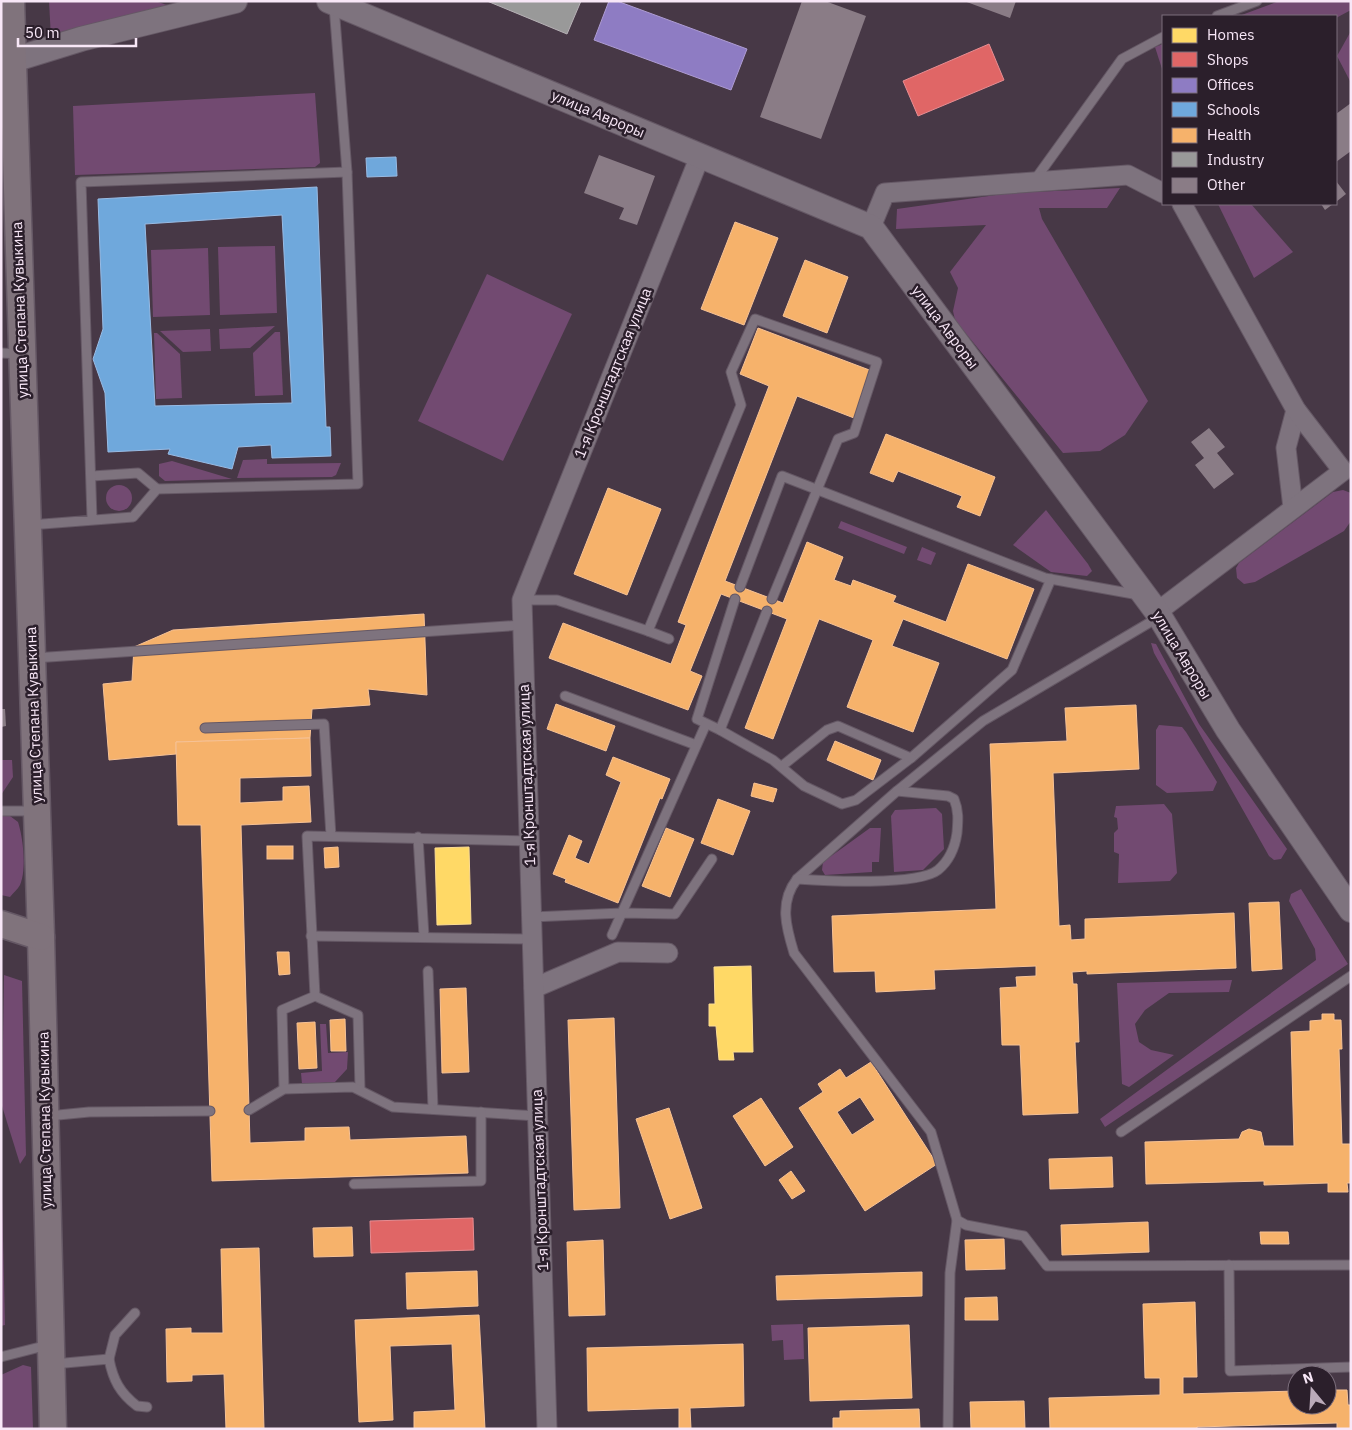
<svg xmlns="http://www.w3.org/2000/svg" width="1352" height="1430" font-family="'IBM Plex Sans',sans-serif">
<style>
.green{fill:#724a71}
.homes{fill:#ffd966;stroke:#fddd92}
.shops{fill:#e06666;stroke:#e78d92}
.offices{fill:#8e7cc3;stroke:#ae9cd3}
.schools{fill:#6fa8dc;stroke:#98bbe4;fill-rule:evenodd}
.health{fill:#f6b26b;stroke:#f7c295;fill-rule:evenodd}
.industry{fill:#999;stroke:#b6b0b5}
.building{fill:#8a7c86}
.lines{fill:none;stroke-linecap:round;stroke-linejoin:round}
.service-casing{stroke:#655865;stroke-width:11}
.minor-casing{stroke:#655865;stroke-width:21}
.tertiary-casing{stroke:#655865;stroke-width:26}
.secondary-casing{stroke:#655865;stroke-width:29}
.service{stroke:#7e737e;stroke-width:9}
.minor{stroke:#7e737e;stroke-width:19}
.tertiary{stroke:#7e737e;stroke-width:24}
.secondary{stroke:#80737c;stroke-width:26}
.labels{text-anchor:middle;stroke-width:5;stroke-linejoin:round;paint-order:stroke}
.street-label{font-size:15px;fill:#f8e7f7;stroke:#2b1f2b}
</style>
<rect width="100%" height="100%" fill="#473846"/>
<g class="green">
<path d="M49 1H155L176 8 51 38Z"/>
<path d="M1279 1H1351V10L1336 18V16H1239Z"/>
<path d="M1351 31V83L1337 56Z"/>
<path d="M1163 44V72L1155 47Z"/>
<path d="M315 93 320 163 315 167 75 175 73 106Z"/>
<path d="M1120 188 1107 208H1039L1042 219 1148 401 1125 435 1100 451 1063 453 955 320 953 311 958 288 950 272 986 225 896 229 897 209 1010 193Z"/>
<path d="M1218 204H1251L1293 252 1254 278Z"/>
<path d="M275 246 277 313 220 315 218 247Z"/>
<path d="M208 248 210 315 153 317 151 250Z"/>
<path d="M487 274 572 314 503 461 418 421Z"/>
<path d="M275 326 250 348 220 349 219 329Z"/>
<path d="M210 329 211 351 183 352 160 331Z"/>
<path d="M275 332H280L283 395 255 396 253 353Z"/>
<path d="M154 333H157L180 354 182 398 156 399Z"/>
<path d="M267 459V464L341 463 336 475 332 477 237 478 243 460Z"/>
<path d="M172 461 232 479 165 481 159 476V464Z"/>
<circle cx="119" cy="498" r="13"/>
<path d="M1343 490 1351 493V521L1344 531 1255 582 1244 584 1237 578 1236 568 1239 563 1333 492Z"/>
<path d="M1046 510 1088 564 1092 571 1087 576 1051 572 1013 545Z"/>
<path d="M841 521 907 547 904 554 838 528Z"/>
<path d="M922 547 936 553 931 565 917 560Z"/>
<path d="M1151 643 1156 644 1199 724 1287 849 1281 859 1274 860 1269 856 1154 653Z"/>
<path d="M1159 725 1182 727 1186 732 1217 782 1213 791 1167 793 1156 785V730Z"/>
<path d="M1 760H12L13 777 1 795Z"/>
<path d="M1164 804 1172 814 1177 873 1170 881 1118 883 1119 854 1114 852V833L1118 829 1117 818 1114 817 1116 806Z"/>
<path d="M936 808 942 814 944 849 923 870 894 872 891 816 895 810Z"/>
<path d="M1 816H10L18 822C23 837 27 870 20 885 18 889 13 893 10 897L1 895Z"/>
<path d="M870 828H881L879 862H872V872L825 875 822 870 823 862Z"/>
<path d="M1301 889 1348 964 1105 1127 1100 1119 1316 960 1315 949 1289 901 1291 894Z"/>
<path d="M4 975 22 981 26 1155 20 1164 2 1106Z"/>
<path d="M1232 980 1229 992 1169 993 1145 1010 1135 1024 1139 1042 1151 1050 1174 1055 1129 1087 1122 1084 1117 983Z"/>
<path d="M320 1024H326L328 1053 348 1052 347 1069 335 1082 302 1084 301 1073 322 1071Z"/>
<path d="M1 1152 5 1325 1 1326Z"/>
<path d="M803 1324 804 1359 784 1360 783 1340 772 1341 771 1325Z"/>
<path d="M23 1365 31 1367 33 1429H1V1375Z"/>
</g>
<g class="homes">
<path d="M469 847 471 924 437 925 435 848Z"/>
<path d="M751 966 753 1052H733L734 1060H719L716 1026H709V1004H715L714 967Z"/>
</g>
<g class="shops">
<path d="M989 44 1004 80 918 116 903 81Z"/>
<path d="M473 1218 474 1250 371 1253 370 1221Z"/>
</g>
<path class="offices" d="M609 1H617L747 49 731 90 594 40Z"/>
<g class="schools">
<path d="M396 157 397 176 367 177 366 158Z"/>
<path d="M317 187 326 427H330L331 456 272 458 271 445 238 447 232 469 168 454 170 449 108 452 105 393 93 359 103 329 98 199ZM282 215 292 403 155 406 145 224Z"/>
</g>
<g class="health">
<path d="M735 222 778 238 744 325 701 309Z"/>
<path d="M805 260 848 277 827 333 783 316Z"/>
<path d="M758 328 872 371 854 418 797 396 725 581 783 603 807 542 843 557 834 580 851 586 853 580 896 596 893 602 946 622 968 564 1034 589 1007 659 903 619 892 646 939 663 913 732 847 707 873 640 819 619 773 739 745 728 787 619 721 594 690 671 702 676 688 710 549 658 563 623 671 664 686 625 678 622 769 386 740 374Z"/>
<path d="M886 434 995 477 980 516 957 507 962 496 898 471 893 482 870 473Z"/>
<path d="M608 488 661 509 627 595 574 574Z"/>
<path d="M424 614 427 695 368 689 370 705 312 709 310 738 176 742V754L109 760 103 684 132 681 134 647 173 630Z"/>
<path d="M556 704 615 726 606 751 547 729Z"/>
<path d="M1136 705 1139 769 1053 773 1059 926 1070 925 1071 940 1085 939V919L1234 913 1236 968 1087 974V971L1072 972 1073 984H1077L1079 1042H1075L1078 1113 1023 1115 1020 1045H1002L1000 988 1017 987 1016 977 1036 976V966L934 970 935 989 876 992 875 971 834 972 832 916 996 909 990 744 1067 741 1065 708Z"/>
<path d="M310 738 311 776 240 778V803L283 801V787L309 786 311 822 241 825 250 1143 305 1141V1128L349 1127 350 1140 466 1136 468 1173 212 1181 201 825H178L176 742Z"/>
<path d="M835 741 881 760 873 780 827 760Z"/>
<path d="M613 757 670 779 662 799 660 798 618 903 565 882 566 879 553 874 569 835 582 841 575 858 589 864 621 782 606 775Z"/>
<path d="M754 783 777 789 773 802 751 796Z"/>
<path d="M718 799 750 811 733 855 701 843Z"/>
<path d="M666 828 694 839 670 897 642 886Z"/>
<rect x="267" y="846" width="26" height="13"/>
<path d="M338 847 339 867 325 868 324 848Z"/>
<path d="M1279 902 1282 969 1252 971 1249 903Z"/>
<path d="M277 952H289L290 974 279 975Z"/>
<path d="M466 988 469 1072 442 1073 440 989Z"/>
<path d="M1322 1014H1334V1020H1341L1342 1049H1339L1342 1144H1351V1183H1347L1348 1192H1328V1183L1264 1185V1181L1146 1184 1145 1142 1239 1139 1242 1132 1249 1129 1261 1132 1264 1146H1294L1291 1032 1310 1031V1021L1322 1020Z"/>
<path d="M614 1018 620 1208 574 1210 568 1020Z"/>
<path d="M345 1019 346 1051H331L330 1020Z"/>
<path d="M315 1022 317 1068 299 1069 297 1023Z"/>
<path d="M871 1062 937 1164 865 1211 799 1108 823 1092 818 1084 840 1069 846 1078ZM860 1097 875 1120 852 1135 837 1112Z"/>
<path d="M761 1098 793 1147 765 1166 733 1116Z"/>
<path d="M669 1108 702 1208 670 1219 636 1119Z"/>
<path d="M1112 1157 1113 1187 1050 1189 1049 1159Z"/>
<path d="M791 1171 805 1191 792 1199 779 1180Z"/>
<path d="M1148 1222 1149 1252 1062 1255 1061 1225Z"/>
<path d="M352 1227 353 1256 314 1257 313 1228Z"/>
<path d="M1260 1232H1288L1289 1244H1261Z"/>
<path d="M1004 1239 1005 1269 966 1270 965 1240Z"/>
<path d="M603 1240 605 1315 569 1316 567 1242Z"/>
<path d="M259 1248 264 1429H226L224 1374 192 1375V1381L167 1382 166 1329 191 1328V1333H223L221 1249Z"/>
<path d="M477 1271 478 1306 407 1309 406 1273Z"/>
<path d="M922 1272V1296L777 1300 776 1276Z"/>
<path d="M997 1297 998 1320H965V1298Z"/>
<path d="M1195 1302 1197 1377H1183V1394L1297 1391V1405H1327V1390H1347L1348 1405H1351V1429H1337V1423L1197 1427V1429H1050L1049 1398 1160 1395V1378H1145L1143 1304Z"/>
<path d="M479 1315 485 1429H414V1412L455 1410 452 1344 390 1346 393 1420 359 1422 355 1320Z"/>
<path d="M909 1325 912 1398 810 1401 808 1328Z"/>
<path d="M743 1344 744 1406 690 1408 691 1429H679V1408L588 1411 587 1348Z"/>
<path d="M1024 1401 1025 1429H971L970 1402Z"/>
<path d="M919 1409 920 1429H833V1418H840V1411Z"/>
</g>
<path class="industry" d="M487 1H581L567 34Z"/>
<g class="building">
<path d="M802 1H825L866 16 821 139 760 117Z"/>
<path d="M964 1H1016L1010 18Z"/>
<path d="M1351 103V151L1336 162V114Z"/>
<path d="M599 155 655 176 637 225 619 219 624 208 584 193Z"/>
<path d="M1336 181 1346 194 1336 202Z"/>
<path d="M1321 204H1333L1325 210Z"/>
<path d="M1209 428 1225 447 1217 453 1234 474 1214 489 1195 465 1204 458 1191 442Z"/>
<path d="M1 709H5L6 726 1 727Z"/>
</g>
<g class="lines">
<g class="service-casing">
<g id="service">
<path d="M334 6 347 172"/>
<path d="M1217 16 1257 1"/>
<path d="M1034 181 1122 59 1163 37"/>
<path d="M1 353 21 354"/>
<path d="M92 476 138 473 157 489"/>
<path d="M30 525 133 517 157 489 358 484 347 172 81 182 92 519"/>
<path d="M740 587 782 476 1045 578 1139 595"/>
<path d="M735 599 697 719 720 730 773 760 804 786 842 804 856 800 911 758 1012 670 1051 579"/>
<path d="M522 600H557L648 631 741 405 731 372 755 319 877 362 854 433 838 439 772 599"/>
<path d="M1159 617 983 721 897 791 797 879C779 902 786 927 794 953L931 1132 957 1220 966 1225 1024 1236 1047 1266 1351 1265"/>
<path d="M648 631 669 639"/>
<path d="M34 658 523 625"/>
<path d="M565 696 696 745"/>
<path d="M205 728 324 724 331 836"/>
<path d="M720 730 767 611"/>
<path d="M782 766 827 730 838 726 911 758"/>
<path d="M1 811H34"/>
<path d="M418 837 424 936"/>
<path d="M797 879C825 881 918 886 938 870 950 860 955 847 957 833 958 821 959 811 954 799L948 796 897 791"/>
<path d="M532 917 622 913 675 914 712 859"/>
<path d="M612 935 706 724"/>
<path d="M311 936 532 939"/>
<path d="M428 971 433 1109"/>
<path d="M315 996 358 1015 360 1089"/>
<path d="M284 1089 282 1010 315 996 307 836 529 841"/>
<path d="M249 1110 284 1089 353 1087 393 1107 538 1116"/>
<path d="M48 1116 89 1112 210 1111"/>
<path d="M1121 1132 1351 976"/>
<path d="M354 1184 481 1181V1112"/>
<path d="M1229 1265 1230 1371 1351 1367"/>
<path d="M1 1357 48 1345"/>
<path d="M109 1359 115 1335 135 1313"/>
<path d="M54 1364 109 1359C113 1380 120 1393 137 1406L147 1407"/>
<path d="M948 1429 950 1273 957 1220"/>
</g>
</g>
<g class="minor-casing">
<g id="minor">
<path d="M871 227 885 193 1128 175 1163 193"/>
<path d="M1293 508 1286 448 1296 410"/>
<path d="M1157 612 1343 471 1296 410 1182 204"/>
<path d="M534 988 618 952 668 953"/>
<path d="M547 1429 522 600 700 156"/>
</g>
</g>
<g class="tertiary-casing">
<g id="tertiary">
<path d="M329 1 871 227 1157 612 1228 730 1351 910"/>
<path d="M13 60 81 39 235 1"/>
</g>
</g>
<g class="secondary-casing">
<g id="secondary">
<path d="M11 1 41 937 53 1429"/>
<path d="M1 924 41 937"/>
</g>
</g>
<use href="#service" class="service"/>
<use href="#minor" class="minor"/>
<use href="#tertiary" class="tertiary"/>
<use href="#secondary" class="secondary"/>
</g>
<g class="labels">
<g class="street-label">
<text transform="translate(598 114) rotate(23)" y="5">улица Авроры</text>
<text transform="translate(20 310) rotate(-92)" y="5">улица Степана Кувыкина</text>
<text transform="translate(945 327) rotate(53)" y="5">улица Авроры</text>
<text transform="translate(613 373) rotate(-68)" y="5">1-я Кронштадтская улица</text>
<text transform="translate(1182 655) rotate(59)" y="5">улица Авроры</text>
<text transform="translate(34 715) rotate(-92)" y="5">улица Степана Кувыкина</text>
<text transform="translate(527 775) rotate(-92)" y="5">1-я Кронштадтская улица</text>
<text transform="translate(45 1120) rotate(-91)" y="5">улица Степана Кувыкина</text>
<text transform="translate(540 1180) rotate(-92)" y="5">1-я Кронштадтская улица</text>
</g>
</g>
<rect width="1352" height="1430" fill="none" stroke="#f8e7f7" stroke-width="5"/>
<rect x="1162" y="15" width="175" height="190" fill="#2b1f2b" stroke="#7d6f7d"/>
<rect x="1172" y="28" width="25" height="15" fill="#ffd966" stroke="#7d6f7d"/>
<text x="1207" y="40" font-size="15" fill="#f8e7f7">Homes</text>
<rect x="1172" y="52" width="25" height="15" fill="#e06666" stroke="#7d6f7d"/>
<text x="1207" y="65" font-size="15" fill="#f8e7f7">Shops</text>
<rect x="1172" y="78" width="25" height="15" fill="#8e7cc3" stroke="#7d6f7d"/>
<text x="1207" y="90" font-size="15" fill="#f8e7f7">Offices</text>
<rect x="1172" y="102" width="25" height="15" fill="#6fa8dc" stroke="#7d6f7d"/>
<text x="1207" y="115" font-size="15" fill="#f8e7f7">Schools</text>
<rect x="1172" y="128" width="25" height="15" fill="#f6b26b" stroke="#7d6f7d"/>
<text x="1207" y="140" font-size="15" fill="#f8e7f7">Health</text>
<rect x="1172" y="152" width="25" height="15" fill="#999999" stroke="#7d6f7d"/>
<text x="1207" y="165" font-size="15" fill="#f8e7f7">Industry</text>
<rect x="1172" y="178" width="25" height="15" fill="#8a7c86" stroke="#7d6f7d"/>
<text x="1207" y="190" font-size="15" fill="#f8e7f7">Other</text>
<g transform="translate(1312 1390) rotate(342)"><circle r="24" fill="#2b1f2b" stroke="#7d6f7d"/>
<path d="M0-4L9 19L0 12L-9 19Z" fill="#baaab9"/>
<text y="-8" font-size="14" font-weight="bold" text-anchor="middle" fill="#f8e7f7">N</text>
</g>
<path d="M18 38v8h118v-8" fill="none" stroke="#f8e7f7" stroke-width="2.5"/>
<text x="25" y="38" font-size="15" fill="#f8e7f7" stroke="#2b1f2b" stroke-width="4" paint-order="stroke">50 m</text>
</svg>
